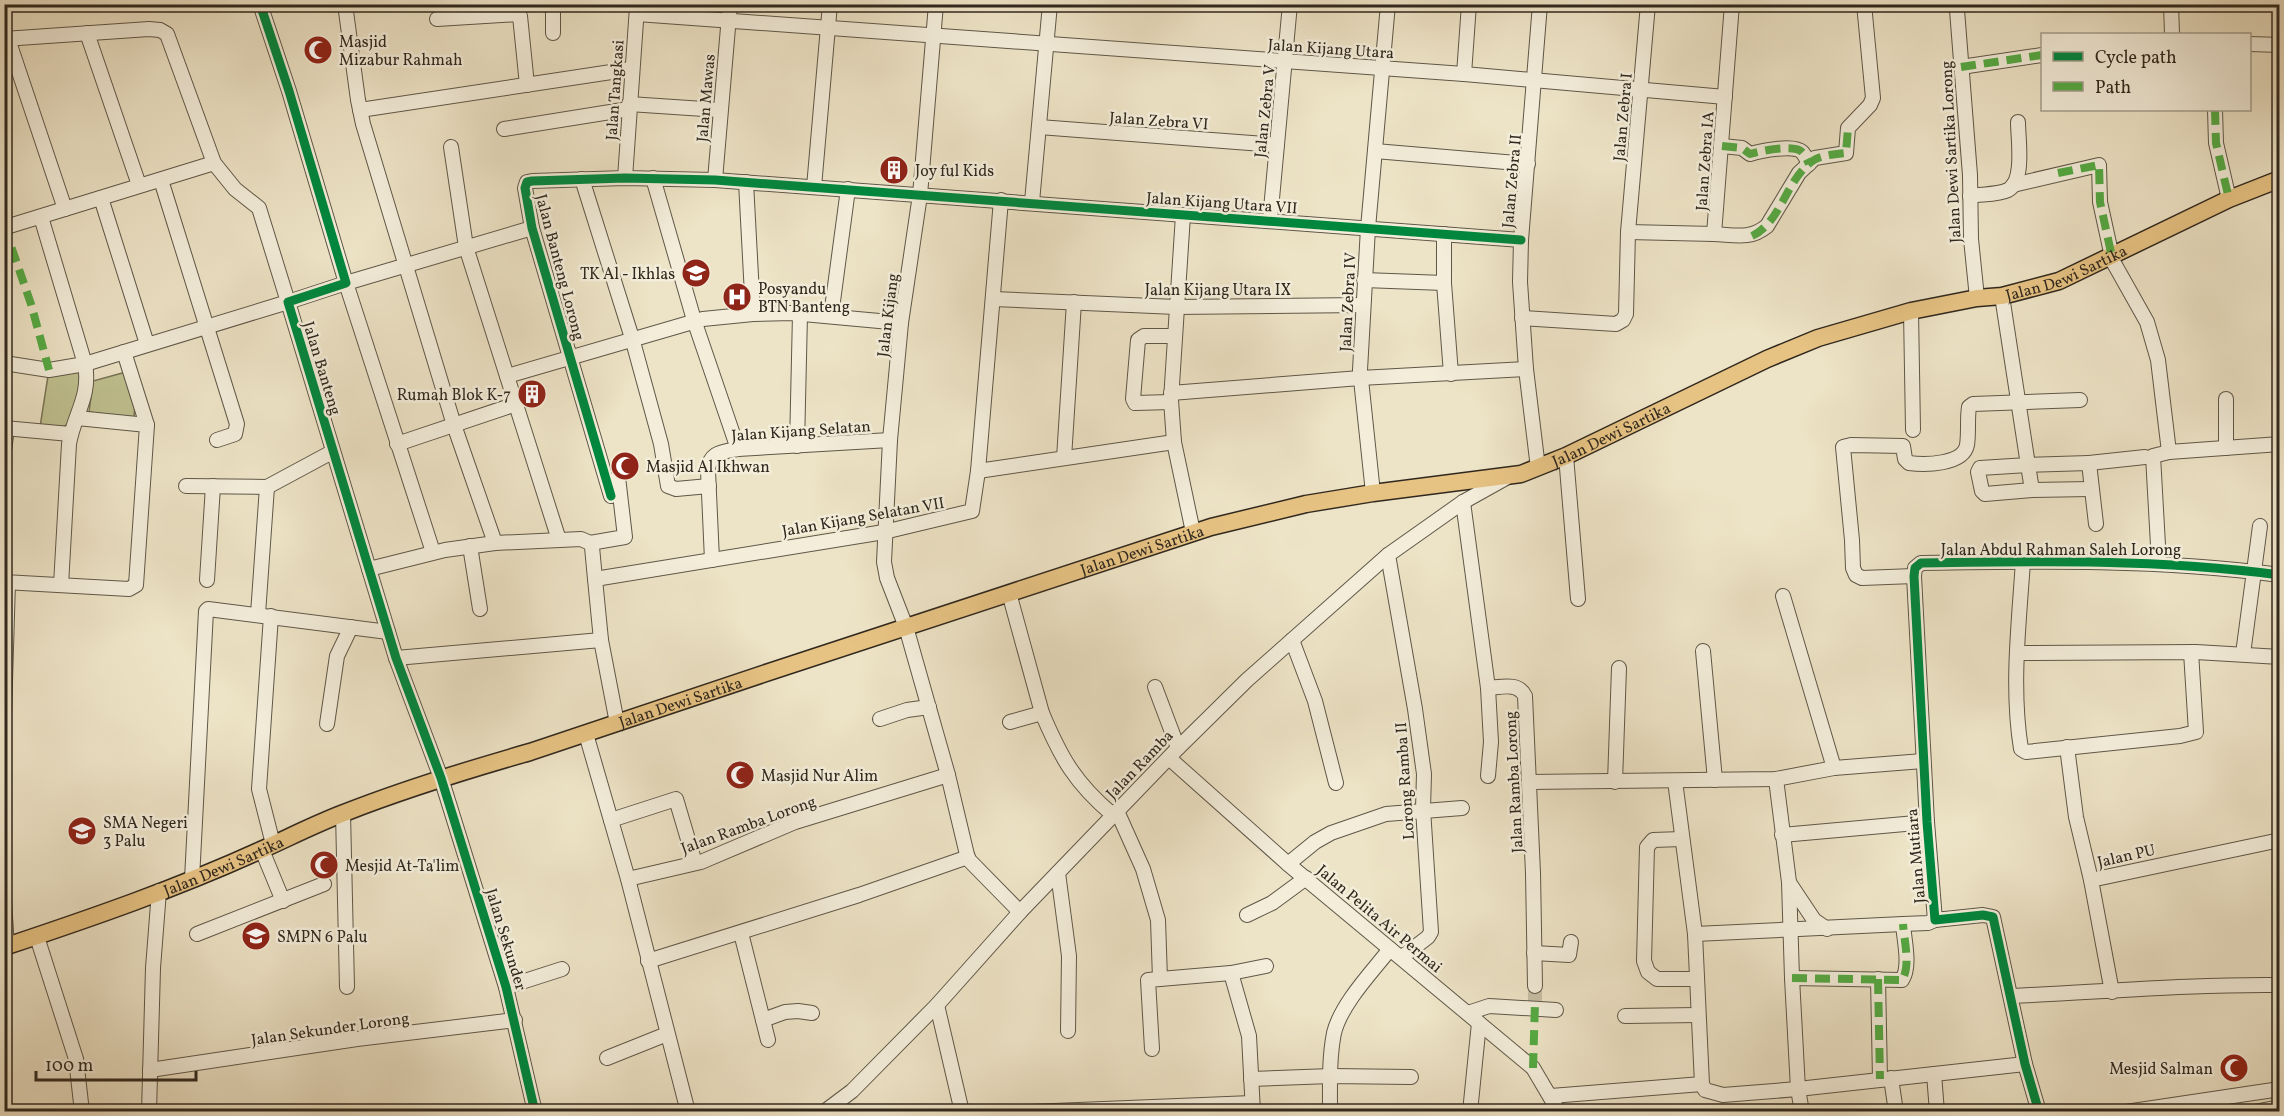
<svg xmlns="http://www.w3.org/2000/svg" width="2284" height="1116" font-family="Vollkorn,serif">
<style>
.green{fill:#c0c190;stroke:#787457;stroke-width:1.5}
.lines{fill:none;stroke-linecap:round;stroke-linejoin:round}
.minor-tunnel{stroke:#c7bea4;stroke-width:14;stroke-dasharray:14 7;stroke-linecap:butt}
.minor-casing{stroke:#5f5748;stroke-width:16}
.major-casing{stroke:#30281e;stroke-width:19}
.minor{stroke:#f3edda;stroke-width:14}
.major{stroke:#e6c283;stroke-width:16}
.quiet{stroke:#54aa43;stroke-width:8;stroke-dasharray:15 8;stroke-linecap:butt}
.cycleway-casing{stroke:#f3edda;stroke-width:13}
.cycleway{stroke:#00873e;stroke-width:9}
.labels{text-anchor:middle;stroke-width:5;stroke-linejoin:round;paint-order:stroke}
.poi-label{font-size:16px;fill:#30281e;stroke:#f3edda;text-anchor:start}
.street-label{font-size:16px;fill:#30281e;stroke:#f3edda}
</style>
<rect width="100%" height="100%" fill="#ede3c6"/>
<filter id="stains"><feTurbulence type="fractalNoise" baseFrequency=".00333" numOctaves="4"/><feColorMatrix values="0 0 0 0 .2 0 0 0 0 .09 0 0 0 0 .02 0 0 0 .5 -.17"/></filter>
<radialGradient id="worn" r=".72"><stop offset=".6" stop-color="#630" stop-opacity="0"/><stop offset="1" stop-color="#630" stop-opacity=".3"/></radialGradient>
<g class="green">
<path d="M82 369 83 379 68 424 57 431 40 427 48 376Z"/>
<path d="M126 372 135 402 134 418 89 412 93 381Z"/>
</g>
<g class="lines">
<path class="minor-tunnel" d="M1535 1003V986"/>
<g class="minor-casing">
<g id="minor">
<path d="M260 4 289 91 346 283 288 302 396 658 441 778 506 987 535 1112"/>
<path d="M345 4 358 100 363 124 454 425 495 543"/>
<path d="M553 4V33"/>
<path d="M936 4 920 195 901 323 890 440 884 562 887 578 906 627 948 775 968 859 1020 912"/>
<path d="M1959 4 1957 10 1970 175 1971 239 1977 298"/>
<path d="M2171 4 2172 34"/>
<path d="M637 14 1464 74 1725 97"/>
<path d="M437 19 518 14 520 16 527 85"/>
<path d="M87 33 139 185"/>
<path d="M4 39 149 29 160 30 167 34 214 163 235 189 259 208 288 302 85 364 49 370 4 363"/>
<path d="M8 39 65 209"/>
<path d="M2250 44 2280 45"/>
<path d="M1961 67 2042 55"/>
<path d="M1464 74 1469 4"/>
<path d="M629 104 719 110"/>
<path d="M360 110 631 69"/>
<path d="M2215 110 2216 143 2229 199"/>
<path d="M1039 127 1277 145"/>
<path d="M504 129 629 109"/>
<path d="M1722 146 1742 148 1750 154C1760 151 1794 144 1802 152 1805 155 1807 160 1809 164"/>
<path d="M451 147 466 247 559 540"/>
<path d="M1375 151 1528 164"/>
<path d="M625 178 637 7"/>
<path d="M653 178 694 320 738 449"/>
<path d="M582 179 632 338 661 444 668 486 676 489 709 486"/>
<path d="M161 180 237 424 235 434 217 440"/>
<path d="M715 180 730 4"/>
<path d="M746 182 753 314"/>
<path d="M2013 185 2099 165 2100 202 2112 257"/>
<path d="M814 187 830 4"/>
<path d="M1970 196C1981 194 1998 195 2008 190 2025 181 2018 139 2018 122"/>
<path d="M101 198 147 344"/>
<path d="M1032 202 1050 4"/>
<path d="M1183 215 1171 400 1174 442 1193 532"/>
<path d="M41 217 85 364C91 397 74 414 69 444L61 585"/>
<path d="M1270 220 1290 4"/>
<path d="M6 227 214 163"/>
<path d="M1628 232 1714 234 1732 4"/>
<path d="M1444 234V283L1451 374"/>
<path d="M1714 234C1735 235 1750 240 1767 226L1799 173 1815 158 1846 153 1848 128 1870 105 1873 98 1864 4"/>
<path d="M2111 258 2147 322 2158 360 2169 452 2280 444"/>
<path d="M1364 280 1444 283"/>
<path d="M2002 296 2028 465 2089 463 2096 524"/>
<path d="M993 299 1176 307 1363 305"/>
<path d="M1911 311 1913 430"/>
<path d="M831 316 848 189"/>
<path d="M1522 318 1616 324 1623 320 1626 314 1628 232 1648 4"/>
<path d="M124 352 147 425"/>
<path d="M507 376 703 319 753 314 792 313 901 323"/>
<path d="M1171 393 1360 378 1526 369"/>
<path d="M2226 399V448"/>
<path d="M1171 402 1135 403 1133 399 1138 340 1144 336H1174"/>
<path d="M4 428 70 434"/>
<path d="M397 444 516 404"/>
<path d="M797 446 800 314"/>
<path d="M4 451 7 428"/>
<path d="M1566 456 1578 599"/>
<path d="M1064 458 1074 302"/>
<path d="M2089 463 2145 457"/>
<path d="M2028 465 2032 490 1985 494 1982 491 1978 472 1980 468Z"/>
<path d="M1538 468 1526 369 1520 282 1521 240 1540 4"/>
<path d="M978 471 1174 442"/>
<path d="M186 486 267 487 332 452"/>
<path d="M2032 490 2091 489"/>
<path d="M1373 493 1360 370 1368 228 1388 4"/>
<path d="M611 496 532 228 525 188 527 182 532 181 625 178 715 180 1521 240"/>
<path d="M1463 502 1488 688C1502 687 1518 682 1525 696L1533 873 1535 986"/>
<path d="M590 543 625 537 618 477"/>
<path d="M470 546 480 609"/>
<path d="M433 552 346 283 532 228"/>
<path d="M1388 555 1415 709 1424 774 1423 809 1431 932 1428 937 1402 957"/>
<path d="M712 560 708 471C709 452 722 452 738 449L890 440"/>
<path d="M2023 561C2019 623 2011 687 2021 749L2026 752 2180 736 2196 732 2191 652"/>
<path d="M2159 563 2153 456 2169 452"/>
<path d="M369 569 445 550 495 543 581 539 590 543 592 547 595 579"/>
<path d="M1914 576 1862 578 1856 575 1853 568 1852 540 1843 447 1851 445 1903 446 1905 459 1909 463C1925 465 1963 465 1967 445 1969 432 1967 419 1969 407L1973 404 2080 400"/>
<path d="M207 580 213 486"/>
<path d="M4 582 129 589 136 585 147 425 77 418"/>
<path d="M1009 593 1042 713 1010 722"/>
<path d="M1783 596 1834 768"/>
<path d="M258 614 267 487"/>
<path d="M271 616 259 789 273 844"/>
<path d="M1292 640 1315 701 1336 783"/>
<path d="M1703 651 1715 780"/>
<path d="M2017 653 2196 652 2280 657"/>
<path d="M2243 654 2260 526"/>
<path d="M396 658 601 640"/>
<path d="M1155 687 1178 748"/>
<path d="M1042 713C1061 758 1075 783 1113 815"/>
<path d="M4 714 8 582"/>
<path d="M880 719 907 710 929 707"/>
<path d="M617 723 601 640 595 579 884 532 972 511 978 471 1001 200"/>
<path d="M327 724 337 656 351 627"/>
<path d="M586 734 628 879 688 1112"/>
<path d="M2067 747 2076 817 2091 880"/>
<path d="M1169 758 1288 864 1533 1068 1559 1112"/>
<path d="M1488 776 1491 742 1488 688"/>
<path d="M1776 779 1789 882 1792 978 1798 1089 1802 1112"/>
<path d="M1675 781 1695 934 1702 1084 1705 1090 1723 1095 1798 1089 2025 1064"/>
<path d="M1529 782 1776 779 1834 768 1923 761"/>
<path d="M1615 782 1619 668"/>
<path d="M1117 811 1143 869 1158 920 1160 979"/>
<path d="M343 813 347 987"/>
<path d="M611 820 676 799 695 863"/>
<path d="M1782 835 1927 822"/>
<path d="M1682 839 1653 840 1647 847 1644 961 1648 972 1657 979H1697"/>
<path d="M262 850 283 901"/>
<path d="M1288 864 1315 842 1331 833 1386 814 1462 808"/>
<path d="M1058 873 1069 956 1068 1031"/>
<path d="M192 879 206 611 208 609 388 632"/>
<path d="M628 879 701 862 795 822 948 775"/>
<path d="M1790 884 1814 920 1827 929"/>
<path d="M4 902 7 946"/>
<path d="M1247 915 1272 903 1306 878"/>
<path d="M741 933 768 1040"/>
<path d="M197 934 324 884"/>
<path d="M1695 934 1903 924 1928 923 1935 920"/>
<path d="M37 937 76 1059 82 1112"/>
<path d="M1534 953 1569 955 1571 942"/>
<path d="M648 961 859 895 968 857"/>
<path d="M1231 973 1249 1036 1253 1112"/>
<path d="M1792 978 1902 980C1911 966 1904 940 1903 924"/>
<path d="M1878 979 1880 1079"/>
<path d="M506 987 562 969"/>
<path d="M2112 992 2091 880 2280 840"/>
<path d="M2011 996C2101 992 2190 984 2280 985"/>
<path d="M937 1005 962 1112"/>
<path d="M1468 1013 1489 1006 1556 1010"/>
<path d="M1625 1016 1698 1015"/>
<path d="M763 1020 785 1012 798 1011 812 1013"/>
<path d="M1152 1049 1148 980 1231 973 1266 966"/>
<path d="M607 1058 667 1034"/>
<path d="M150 1070 357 1039 515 1020"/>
<path d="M1934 1074 1937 1112"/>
<path d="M1891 1078 1896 1112"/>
<path d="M1251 1079 1331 1076 1411 1077"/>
<path d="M1551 1096 1702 1084"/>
<path d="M149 1112 153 968 159 891"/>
<path d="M824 1112 852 1091 937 1005 1020 912 1178 748 1247 680 1388 555 1463 502 1506 478"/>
<path d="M1029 1112 1252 1103"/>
<path d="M1330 1112C1330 1086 1329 1058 1334 1033 1341 1004 1372 972 1390 949"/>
<path d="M1470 1112 1479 1023"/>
<path d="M2039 1112 2025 1064 1993 917 1983 915 1935 920 1927 822 1914 576 1915 568 1921 563C2041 561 2160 559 2280 575"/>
<path d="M2126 1112 2280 1089"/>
<path d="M2254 1112 2280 1107"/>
</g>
</g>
<g class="major-casing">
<g id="major">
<path id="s1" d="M4 947C91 918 178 888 261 850 288 838 315 824 344 813 405 789 467 770 530 752L772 671 1211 527 1306 504 1373 493 1521 474 1566 456 1767 359 1818 338 1911 311 1977 298 2002 296 2059 281 2229 199 2280 179"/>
</g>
</g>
<use href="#minor" class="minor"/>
<use href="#major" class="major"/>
<g class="quiet">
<path d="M1961 67 2042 55"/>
<path d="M2215 110 2216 143 2229 199"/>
<path d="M1722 146 1742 148 1750 154C1760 151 1794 144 1802 152 1805 155 1807 160 1809 164"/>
<path d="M2058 173 2099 165 2100 202 2112 257"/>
<path d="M4 226 31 304 49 370"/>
<path d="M1752 236C1782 222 1786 178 1814 160 1822 155 1836 154 1846 153L1848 128"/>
<path d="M1792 978 1902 980C1911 966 1904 940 1903 924"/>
<path d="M1878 979 1880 1079"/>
<path d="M1533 1068 1535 1003"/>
</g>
<g class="cycleway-casing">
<g id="cycleway">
<path d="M260 4 289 91 346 283 288 302 396 658 441 778 506 987 535 1112"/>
<path d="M611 496 532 228 525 188 527 182 532 181 625 178 715 180 1521 240"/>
<path d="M2039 1112 2025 1064 1993 917 1983 915 1935 920 1927 822 1914 576 1915 568 1921 563C2041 561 2160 559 2280 575"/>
</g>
</g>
<use href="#cycleway" class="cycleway"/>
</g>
<defs>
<g id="mosque-disc" transform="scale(1.5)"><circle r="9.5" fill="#8f2418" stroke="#f3edda"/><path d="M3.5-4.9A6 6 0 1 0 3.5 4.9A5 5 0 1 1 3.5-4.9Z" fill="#fff"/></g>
<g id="building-disc" transform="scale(1.5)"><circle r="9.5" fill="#8f2418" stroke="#f3edda"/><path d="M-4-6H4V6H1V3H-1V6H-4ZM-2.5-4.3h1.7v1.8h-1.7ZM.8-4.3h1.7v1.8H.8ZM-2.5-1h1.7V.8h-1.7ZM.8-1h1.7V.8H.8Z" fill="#fff"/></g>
<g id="school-disc" transform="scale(1.5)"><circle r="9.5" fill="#8f2418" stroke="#f3edda"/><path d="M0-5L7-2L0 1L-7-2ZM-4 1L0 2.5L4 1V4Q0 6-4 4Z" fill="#fff"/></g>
<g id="hospital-disc" transform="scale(1.5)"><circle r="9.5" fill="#8f2418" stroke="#f3edda"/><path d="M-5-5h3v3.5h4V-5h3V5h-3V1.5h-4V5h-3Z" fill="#fff"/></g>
</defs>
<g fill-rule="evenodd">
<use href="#mosque-disc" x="318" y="50"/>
<use href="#building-disc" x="894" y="170"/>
<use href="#school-disc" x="696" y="273"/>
<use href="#hospital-disc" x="737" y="297"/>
<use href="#building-disc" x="532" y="394"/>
<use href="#mosque-disc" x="625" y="466"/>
<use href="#mosque-disc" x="740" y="775"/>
<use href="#school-disc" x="82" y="831"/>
<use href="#mosque-disc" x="324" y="865"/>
<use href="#school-disc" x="256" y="936"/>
<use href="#mosque-disc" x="2234" y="1068"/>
</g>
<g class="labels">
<g class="poi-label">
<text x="339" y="47">Masjid<tspan x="339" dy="18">Mizabur Rahmah</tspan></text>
<text x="915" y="176">Joy ful Kids</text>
<text x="675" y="279" text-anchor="end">TK Al - Ikhlas</text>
<text x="758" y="294">Posyandu<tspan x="758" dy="18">BTN Banteng</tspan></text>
<text x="511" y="400" text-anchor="end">Rumah Blok K-7</text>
<text x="646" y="472">Masjid Al Ikhwan</text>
<text x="761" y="781">Masjid Nur Alim</text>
<text x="103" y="828">SMA Negeri<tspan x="103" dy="18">3 Palu</tspan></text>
<text x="345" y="871">Mesjid At-Ta'lim</text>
<text x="277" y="942">SMPN 6 Palu</text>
<text x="2213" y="1074" text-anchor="end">Mesjid Salman</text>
</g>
<g class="street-label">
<text transform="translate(1331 48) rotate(4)" y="6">Jalan Kijang Utara</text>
<text transform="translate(614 90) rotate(-86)" y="6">Jalan Tangkasi</text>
<text transform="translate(705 98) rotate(-85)" y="6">Jalan Mawas</text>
<text transform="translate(1264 111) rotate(-84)" y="6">Jalan Zebra V</text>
<text transform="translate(1622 117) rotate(-85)" y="6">Jalan Zebra I</text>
<text transform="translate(1159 120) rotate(4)" y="6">Jalan Zebra VI</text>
<text transform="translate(1950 152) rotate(-93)" y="6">Jalan Dewi Sartika Lorong</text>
<text transform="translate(1704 161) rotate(-86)" y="6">Jalan Zebra IA</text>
<text transform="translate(1511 181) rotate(-85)" y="6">Jalan Zebra II</text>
<text transform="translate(1222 202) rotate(4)" y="6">Jalan Kijang Utara VII</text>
<text transform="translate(561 267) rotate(75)" y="6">Jalan Banteng Lorong</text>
<text dy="6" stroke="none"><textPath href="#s1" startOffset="2178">Jalan Dewi Sartika</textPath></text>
<text x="1218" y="295">Jalan Kijang Utara IX</text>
<text transform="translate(1347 302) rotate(-87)" y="6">Jalan Zebra IV</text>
<text transform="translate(887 315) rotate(-83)" y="6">Jalan Kijang</text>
<text transform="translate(323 368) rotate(73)" y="6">Jalan Banteng</text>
<text transform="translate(801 430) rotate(-4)" y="6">Jalan Kijang Selatan</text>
<text dy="6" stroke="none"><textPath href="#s1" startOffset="1692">Jalan Dewi Sartika</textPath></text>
<text transform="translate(863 516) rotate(-10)" y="6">Jalan Kijang Selatan VII</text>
<text x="2061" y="555">Jalan Abdul Rahman Saleh Lorong</text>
<text dy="6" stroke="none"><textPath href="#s1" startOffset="1206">Jalan Dewi Sartika</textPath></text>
<text dy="6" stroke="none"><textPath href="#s1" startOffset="720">Jalan Dewi Sartika</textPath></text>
<text transform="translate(1139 764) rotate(-46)" y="6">Jalan Ramba</text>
<text transform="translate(1404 781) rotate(-94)" y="6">Lorong Ramba II</text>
<text transform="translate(1513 782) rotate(-93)" y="6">Jalan Ramba Lorong</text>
<text transform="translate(748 824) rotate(-20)" y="6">Jalan Ramba Lorong</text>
<text transform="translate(2126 855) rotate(-13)" y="6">Jalan PU</text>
<text transform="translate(1915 856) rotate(-95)" y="6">Jalan Mutiara</text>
<text dy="6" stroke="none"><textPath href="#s1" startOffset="234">Jalan Dewi Sartika</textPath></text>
<text transform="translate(1380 918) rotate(40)" y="6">Jalan Pelita Air Permai</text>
<text transform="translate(507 939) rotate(73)" y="6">Jalan Sekunder</text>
<text transform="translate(330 1028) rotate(-8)" y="6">Jalan Sekunder Lorong</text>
</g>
</g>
<rect width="2284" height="1116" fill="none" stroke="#ede3c6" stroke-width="24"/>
<rect x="6" y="6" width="2272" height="1104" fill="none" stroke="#30281e" stroke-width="3"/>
<rect x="12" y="12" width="2260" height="1092" fill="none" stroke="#30281e" stroke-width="1.5"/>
<rect x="2041" y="33" width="210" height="78" fill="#f3edda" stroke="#a59e8f" stroke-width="1.5"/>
<rect x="2053" y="52" width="30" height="9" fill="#00873e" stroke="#a59e8f" stroke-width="1.5"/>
<text x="2095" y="63" font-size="18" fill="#30281e">Cycle path</text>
<rect x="2053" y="82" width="30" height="9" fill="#54aa43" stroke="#a59e8f" stroke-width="1.5"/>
<text x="2095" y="93" font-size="18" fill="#30281e">Path</text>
<path d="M36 1071v9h160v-9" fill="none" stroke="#30281e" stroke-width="3"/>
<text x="45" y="1071" font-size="18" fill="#30281e" stroke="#f3edda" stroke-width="4.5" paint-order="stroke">100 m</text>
<rect width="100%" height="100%" filter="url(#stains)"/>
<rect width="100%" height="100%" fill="url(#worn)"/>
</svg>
